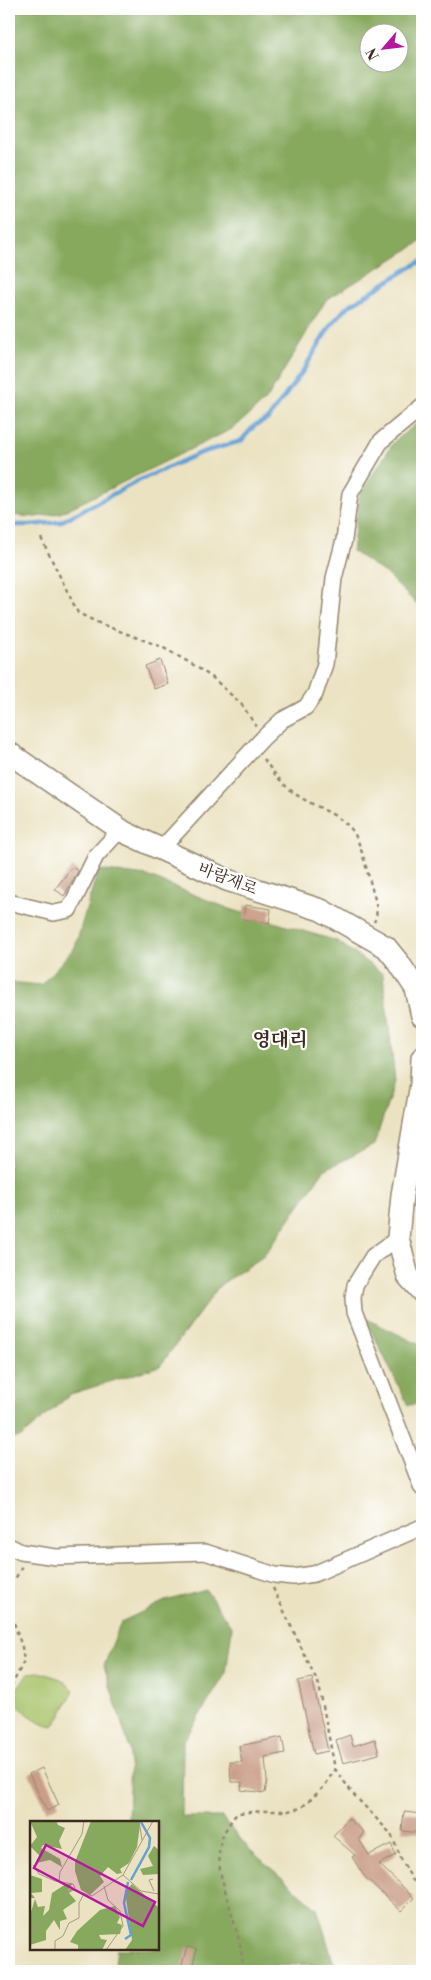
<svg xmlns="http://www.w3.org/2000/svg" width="431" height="1980" font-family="'Libre Bodoni','Noto Serif KR',serif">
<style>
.green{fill:#a8c369;stroke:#727644}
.forest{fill:#86a95d;stroke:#606a3e;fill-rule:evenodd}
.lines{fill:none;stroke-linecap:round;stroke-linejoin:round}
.stream{stroke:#64a0d4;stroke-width:4.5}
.building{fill:#c99d87}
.street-casing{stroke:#938670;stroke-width:18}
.secondary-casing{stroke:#938670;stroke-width:24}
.path{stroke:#938670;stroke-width:2.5;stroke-dasharray:4 4;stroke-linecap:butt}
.street{stroke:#fff;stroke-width:15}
.secondary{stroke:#fff;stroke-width:21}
.labels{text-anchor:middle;stroke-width:4.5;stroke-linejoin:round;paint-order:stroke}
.street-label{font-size:16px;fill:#3b2a1e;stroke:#fff}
.quarter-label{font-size:19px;font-weight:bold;fill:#3b2a1e;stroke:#fff}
.inset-river{fill:none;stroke:#64a0d4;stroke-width:2.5}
.inset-road{fill:none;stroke:#a59880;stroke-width:1}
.view{fill:#b5179e;fill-opacity:0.15;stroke:#b5179e;stroke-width:2.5}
.inset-edge{fill:none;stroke:#3b2a1e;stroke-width:2.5}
</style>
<rect width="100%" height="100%" fill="#fff"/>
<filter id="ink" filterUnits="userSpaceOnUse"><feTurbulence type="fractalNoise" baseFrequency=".02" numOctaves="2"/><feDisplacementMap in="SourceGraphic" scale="10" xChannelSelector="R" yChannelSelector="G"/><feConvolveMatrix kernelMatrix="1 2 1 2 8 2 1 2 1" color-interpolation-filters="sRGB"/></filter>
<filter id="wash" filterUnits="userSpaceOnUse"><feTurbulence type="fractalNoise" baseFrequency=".0096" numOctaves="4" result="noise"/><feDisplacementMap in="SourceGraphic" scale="20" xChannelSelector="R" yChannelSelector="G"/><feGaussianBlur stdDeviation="1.12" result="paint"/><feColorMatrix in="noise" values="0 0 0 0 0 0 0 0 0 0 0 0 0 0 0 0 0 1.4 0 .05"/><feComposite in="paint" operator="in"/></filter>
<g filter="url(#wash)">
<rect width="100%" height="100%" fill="#ebe2c1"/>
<path class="green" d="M39 1672 61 1679 74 1690 60 1717 53 1726C36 1723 21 1710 11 1696L29 1673Z"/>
<g class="forest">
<path d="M9 9H422V241L326 300 267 399 234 428 60 513 36 517 9 515ZM398 32V62H368V32Z"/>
<path d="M422 419V609L385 573 352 551 360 494 394 442Z"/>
<path d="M98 870 147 876 230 909 337 941 383 974 395 1081 374 1145 324 1170 264 1256 220 1285 160 1366 71 1394 21 1437 9 1439V982L41 985 75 947Z"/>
<path d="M365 1318 422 1346V1404L408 1405Z"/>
<path d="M206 1590 232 1628 226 1673 183 1742 182 1817H222L249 1849 317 1908 336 1971H321L309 1964 258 1967 236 1971H114L117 1949H158V1822H128L130 1750 104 1666 121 1622 165 1601Z"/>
</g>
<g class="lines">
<path class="stream" d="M9 525H30L60 522 140 480 200 453 241 441 254 426 268 419 303 371 330 326 347 307 409 268 422 261"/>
</g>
<g id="blocks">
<g class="building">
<path d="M160 660 168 684 154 689 145 666Z"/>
<path d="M72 867 78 871 64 896 55 889Z"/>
<path d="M245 905 271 909 269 923 243 919Z"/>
<path d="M312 1678 328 1751 314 1754 298 1681Z"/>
<path d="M350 1735 353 1746 375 1739 379 1754 343 1763 336 1740Z"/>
<path d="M282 1737 285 1753 265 1757 267 1781 265 1793 241 1790 242 1782H231L230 1762H242L239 1746Z"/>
<path d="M42 1768 59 1805 47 1811 29 1774Z"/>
<path d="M404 1812 422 1814V1833L402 1831Z"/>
<path d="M348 1818 364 1832 359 1839 369 1855 391 1844 396 1855 379 1864 414 1898 401 1911 364 1876 352 1857 355 1855 333 1836Z"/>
<path d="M187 1947 197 1949 191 1971H180Z"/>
</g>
</g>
</g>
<g filter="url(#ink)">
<use href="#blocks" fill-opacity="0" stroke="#938670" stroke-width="1"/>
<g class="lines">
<g class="street-casing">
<g id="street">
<path d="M161 849 263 738 282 720 306 707 315 694 325 664 334 578 344 540 350 494 381 441 422 407"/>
<path d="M13 903 54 913 69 910 96 856 121 829"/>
<path d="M398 1238 373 1256 355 1285 353 1298 354 1313 422 1488"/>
<path d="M9 1546 21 1552 56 1557 205 1552 275 1575 293 1577 314 1574 422 1527"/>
</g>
</g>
<g class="secondary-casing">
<g id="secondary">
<path d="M9 753 124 832 227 880 321 910 386 947 399 963 416 989 422 1016"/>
<path d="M422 1058 421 1084 402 1195 398 1238 408 1276 422 1292"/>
</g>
</g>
<g class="path">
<path d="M41 538 78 613 101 624 162 647 192 664 213 678 242 705 256 726"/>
<path d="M264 759C272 771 282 784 294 793 313 807 337 812 352 830 360 840 367 871 371 885 374 897 380 910 374 922"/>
<path d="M9 1581 15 1579 22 1567"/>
<path d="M273 1588 319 1685 335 1769 354 1795 391 1834 402 1861 412 1879 422 1890"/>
<path d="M9 1608 22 1647 24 1661 9 1691"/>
<path d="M244 1971 240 1944 220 1872 219 1850 223 1834 233 1818 238 1813 264 1811H288L301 1808 324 1787 335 1769"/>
</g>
<use href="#street" class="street"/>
<use href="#secondary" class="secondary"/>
</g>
</g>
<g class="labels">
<g class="street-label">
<text transform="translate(228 878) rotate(21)" y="6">바람재로</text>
</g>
<g class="quarter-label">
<text x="280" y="1046">영대리</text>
</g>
</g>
<g transform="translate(30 1821)">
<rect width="129" height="129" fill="#ebe2c1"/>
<path d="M0 0H26L28 4 35 7 29 20 32 28 13 24 11 27 30 38 32 46 20 39 6 42 10 35 0 25 7 16ZM61 0H109L110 4 107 26 99 42 90 48 92 52 87 53 78 46 70 55 74 61 60 74 51 69 45 50V41ZM124 25 129 29V53L113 54 110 48 123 45 118 35ZM0 54 12 58V71L1 72 5 77H0ZM36 63H42L38 70 42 68H45L39 72 46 80 33 89 37 98 30 100V109L24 99 16 110V119L0 124V94L5 78 8 86 15 85 13 95 19 89 22 72ZM102 63 128 86 129 129H95L102 119 95 70ZM85 85 90 96 87 102 92 104 90 113 69 114 71 118 77 119 72 129H48V124L40 121 47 110 70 89Z" fill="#86a95d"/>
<path class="inset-river" d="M101 59 119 26 120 17 111 1M95 118 101 114 94 82 98 61"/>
<path class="inset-road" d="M109 0 112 19M3 44 9 53 25 60 43 63 45 67M93 54 111 70 129 73M123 58 119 59 124 70M29 61 30 51 52 13 54 0M74 65 78 79 90 90 93 105 76 129M0 114 28 86 40 68 62 75 93 54 123 0M25 129V120L33 115 39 102 49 97V82L54 73"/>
<path class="view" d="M16 24 125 81 113 105 4 47Z"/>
<rect width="129" height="129" class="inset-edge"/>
</g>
<rect width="431" height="1980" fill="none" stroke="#fff" stroke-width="30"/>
<g transform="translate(384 48) rotate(242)"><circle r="24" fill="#ffffff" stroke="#b1aaa5"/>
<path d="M0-4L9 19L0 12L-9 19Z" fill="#b5179e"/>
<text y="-8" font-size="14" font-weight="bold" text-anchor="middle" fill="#3b2a1e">N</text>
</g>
</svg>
